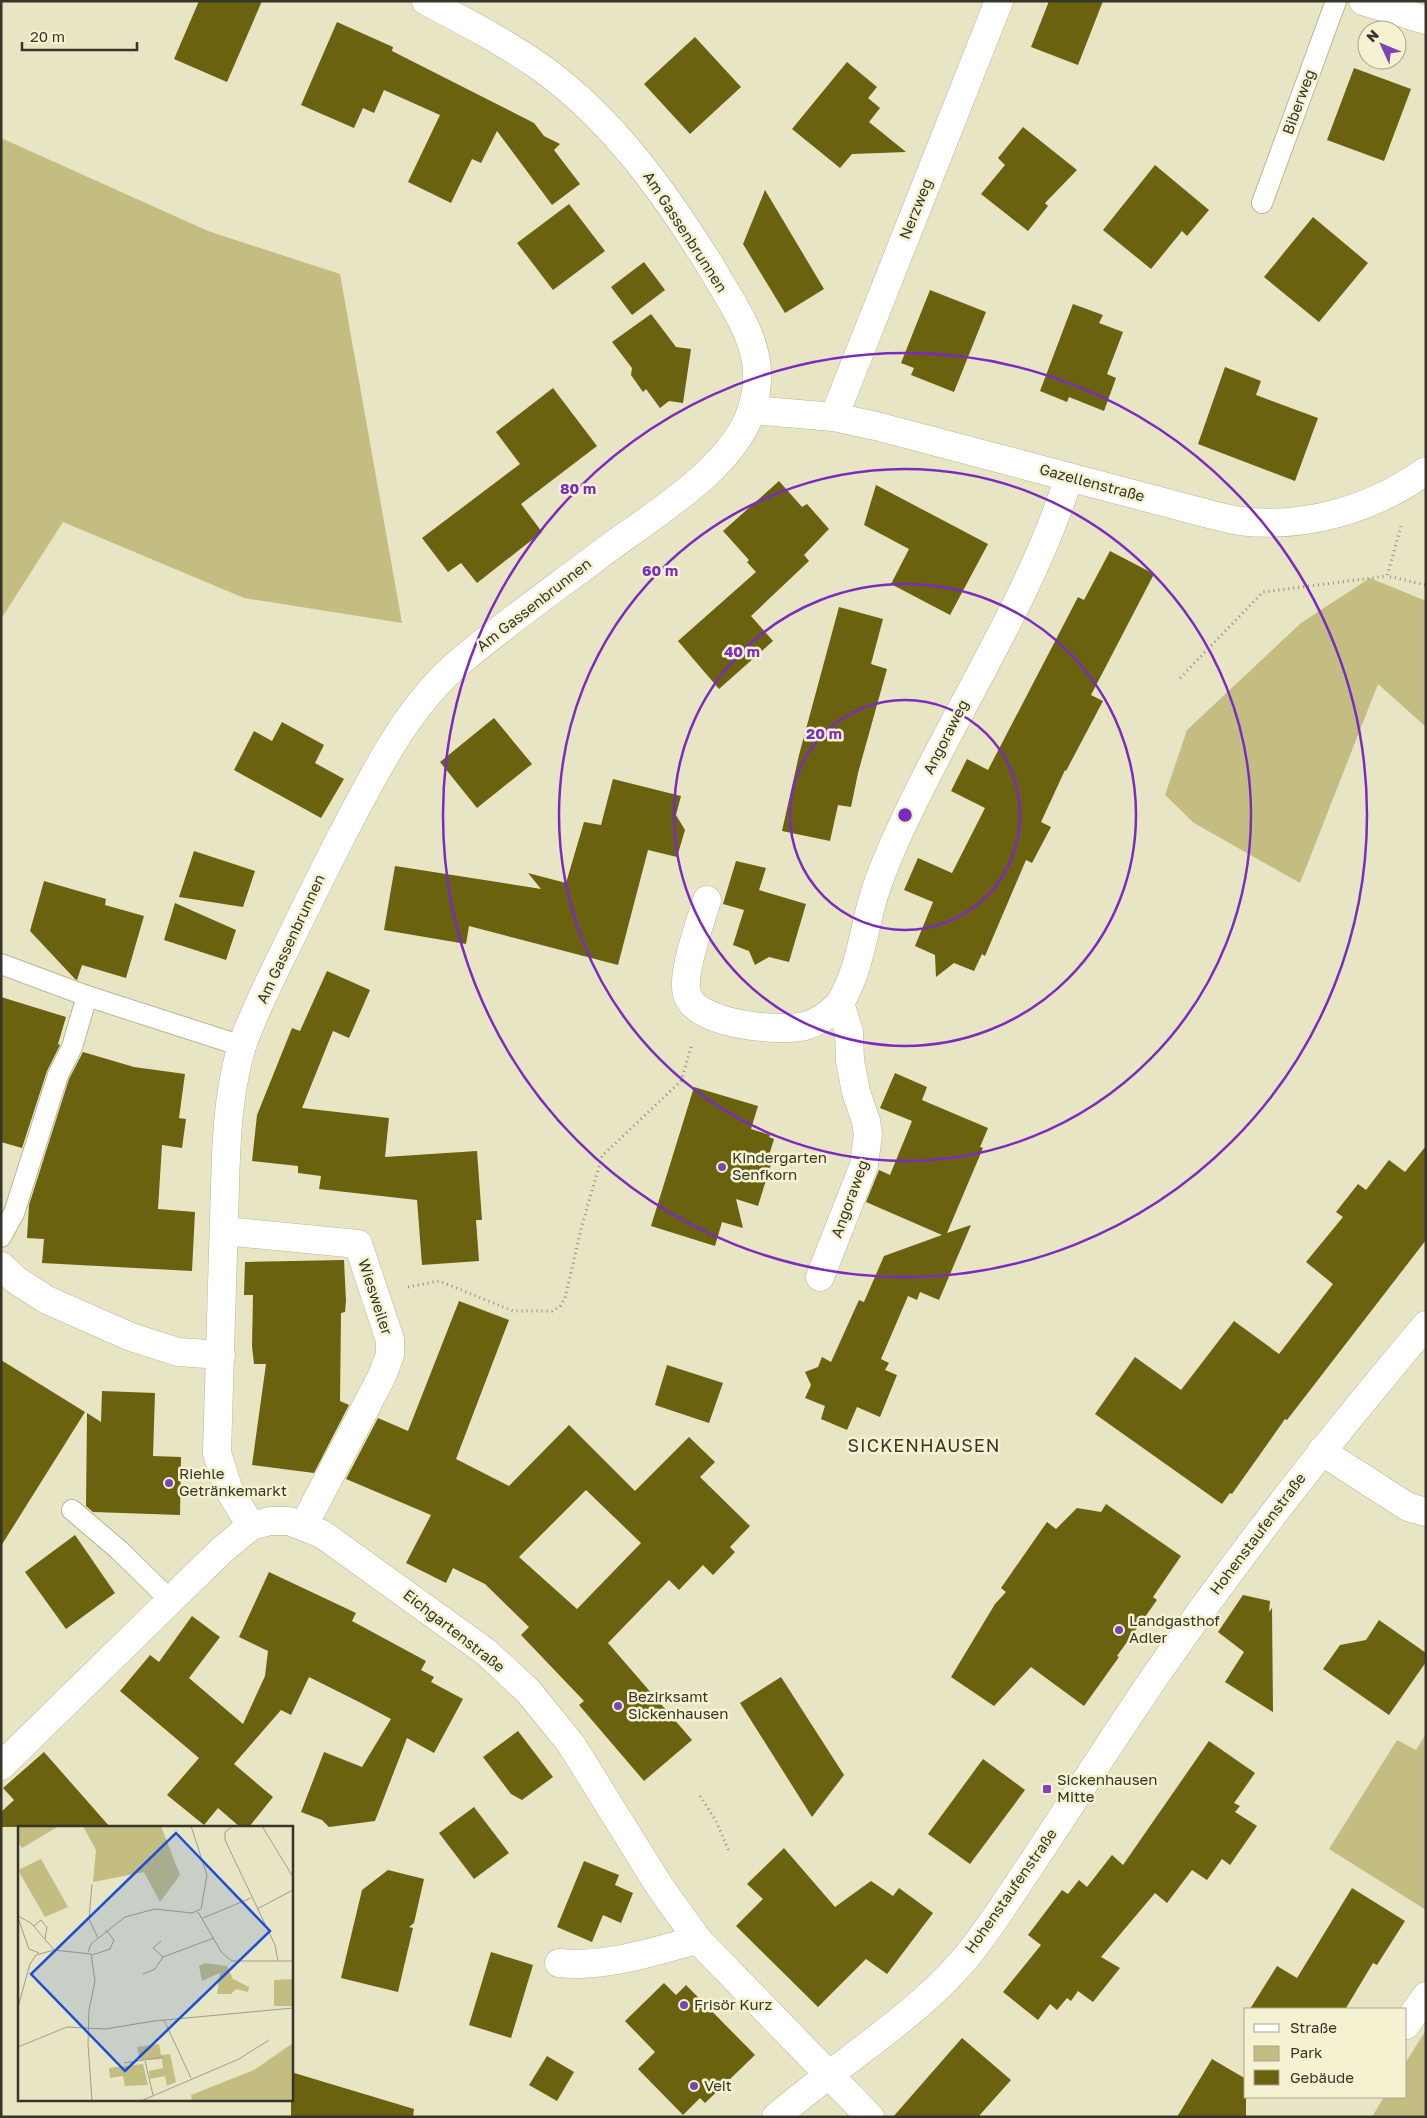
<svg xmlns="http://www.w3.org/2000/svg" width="1427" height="2118" font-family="'Golos Text',sans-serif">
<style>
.green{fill:#c3bd82}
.building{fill:#6a620e;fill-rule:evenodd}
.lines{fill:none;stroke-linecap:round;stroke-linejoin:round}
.service-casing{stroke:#b8b696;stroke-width:22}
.minor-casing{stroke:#b8b696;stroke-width:29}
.tertiary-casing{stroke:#b8b696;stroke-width:29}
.path{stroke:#8f8e77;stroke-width:3;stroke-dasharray:1 4;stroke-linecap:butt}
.service{stroke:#fff;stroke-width:20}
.minor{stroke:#fff;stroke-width:28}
.tertiary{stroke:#fff;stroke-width:28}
.ring{fill:none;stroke:#7b2cbf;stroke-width:2.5}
.poi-dot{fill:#8041b6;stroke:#f5f2d1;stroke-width:2}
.labels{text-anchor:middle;stroke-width:5;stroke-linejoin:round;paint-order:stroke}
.street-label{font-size:15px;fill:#363528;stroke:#f5f2d1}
.poi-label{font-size:15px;fill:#363528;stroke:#f5f2d1;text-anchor:start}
.quarter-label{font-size:18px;letter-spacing:1px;fill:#363528;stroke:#f5f2d1}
.inset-road{fill:none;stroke:#a09f86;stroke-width:1}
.view{fill:#1d4ed8;fill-opacity:0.15;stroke:#1d4ed8;stroke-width:2.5}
.inset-edge{fill:none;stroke:#363528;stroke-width:2.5}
.centre{fill:#7b2cbf;stroke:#f5f2d1;stroke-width:2.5}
.ring-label{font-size:15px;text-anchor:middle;font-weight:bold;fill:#7b2cbf;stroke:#f5f2d1;stroke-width:5;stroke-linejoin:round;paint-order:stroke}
</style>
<rect width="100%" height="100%" fill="#e7e5c4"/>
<g class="green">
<path d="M1 138 208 231 340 274 402 623 244 598 63 522 1 619Z"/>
<path d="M1370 578 1426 601V727L1378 684 1300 883 1194 823 1165 795 1187 730 1301 623Z"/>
<path d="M1426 1734V1910L1329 1849 1397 1740 1416 1750Z"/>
<path d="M1426 2030V2117H1372L1384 2097H1406V2062Z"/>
</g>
<g class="building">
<path d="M199 1H262L227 82 174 59Z"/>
<path d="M1049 1H1103L1078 65 1031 47Z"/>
<path d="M337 22 393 47 392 51 534 123 544 136 560 144 554 150 580 184 552 205 497 131 481 163 472 159 451 203 408 182 440 115 384 90 374 113 363 108 354 128 301 105Z"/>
<path d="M695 37 741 87 690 134 644 84Z"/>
<path d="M847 62 877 87 868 98 880 108 869 122 906 152 852 154 840 168 792 129Z"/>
<path d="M1354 68 1411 89 1384 161 1327 140Z"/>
<path d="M1023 127 1077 170 1045 203 1048 206 1028 231 981 194 1005 165 998 158Z"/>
<path d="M1155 165 1209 210 1187 236 1182 231 1151 269 1103 230Z"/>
<path d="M765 190 824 289 785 313 743 244Z"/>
<path d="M569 204 605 251 553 290 517 243Z"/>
<path d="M1313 217 1368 263 1319 322 1264 277Z"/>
<path d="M644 262 665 290 632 315 611 287Z"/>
<path d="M930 290 986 312 954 392 911 375 914 368 901 363Z"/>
<path d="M1073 304 1103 315 1099 323 1123 332 1107 374 1116 378 1104 411 1069 397 1067 402 1040 391Z"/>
<path d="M651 314 676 347 691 349 683 403 669 401 660 408 646 389 643 392 631 375 632 368 612 342Z"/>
<path d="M1225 367 1261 381 1256 395 1318 418 1295 481 1198 444Z"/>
<path d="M553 388 597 446 521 504 542 532 477 583 461 563 448 572 422 538 520 464 496 432Z"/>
<path d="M779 481 802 507 807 504 829 529 804 555 809 561 751 616 773 641 719 689 678 641 756 572 747 562 749 560 723 531Z"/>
<path d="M876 485 988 544 950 615 891 584 909 549 864 525Z"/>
<path d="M1110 551 1154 574 1091 695 1103 701 1066 771 1065 770 1041 822 1051 827 1032 863 1026 860 985 956 982 954 974 971 954 963 936 977 935 955 915 946 933 902 904 890 918 858 952 873 985 808 951 791 967 759 988 770 1078 597 1084 600Z"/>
<path d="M839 607 883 619 871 664 887 669 858 773 851 807 838 805 830 841 782 831 799 755Z"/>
<path d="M494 718 532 764 477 808 440 762Z"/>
<path d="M282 722 324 745 315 763 344 779 321 818 234 770 254 731 272 741Z"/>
<path d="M613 779 681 796 676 815 685 830 677 857 648 850 618 965 469 926 466 944 384 930 395 866 541 889 528 873 566 883 584 822 601 825Z"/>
<path d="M194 851 255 871 243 907 179 897Z"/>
<path d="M736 861 766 868 759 890 806 904 789 962 769 957 755 965 749 951 733 945 744 910 723 904Z"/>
<path d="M44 881 106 899 105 905 144 916 126 978 82 965 77 980 75 979 30 931Z"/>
<path d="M175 903 236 930 226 960 164 940Z"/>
<path d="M327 971 370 990 349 1038 333 1031 302 1108 389 1118 385 1157 477 1151 482 1220H476L479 1261 422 1265 417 1200 319 1189 321 1176 298 1173V1166L252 1161 257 1115 292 1028 300 1031Z"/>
<path d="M1 997 66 1017 58 1044 60 1045 47 1071 22 1148 1 1142Z"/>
<path d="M83 1052 134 1067 185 1074 179 1118 186 1119 182 1148 162 1145 158 1209 195 1212 192 1271 42 1263 44 1239 27 1238 29 1205 69 1079Z"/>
<path d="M895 1073 927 1087 922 1100 988 1128 980 1147 983 1148 947 1233 971 1225 939 1300 920 1292 917 1300 908 1296 881 1359 889 1363 885 1370 897 1375 880 1417 857 1407 847 1430 821 1419 825 1406 805 1398 811 1385 805 1372 818 1367 822 1357 831 1362 859 1300 864 1302 884 1256 942 1235 866 1202 879 1170 890 1175 912 1121 880 1108Z"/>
<path d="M694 1087 758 1106 751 1129 770 1135 769 1137 774 1139 767 1162 771 1164 758 1206 736 1199 743 1228 722 1222 715 1246 651 1226Z"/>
<path d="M1426 1146V1240L1287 1420 1285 1419 1232 1494 1230 1493 1222 1504 1095 1414 1135 1357 1181 1390 1234 1321 1279 1354 1333 1284 1306 1262 1343 1217 1336 1212 1358 1184 1366 1190 1389 1160 1405 1172Z"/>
<path d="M344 1260 346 1301 345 1312 341 1313 340 1401 349 1405 314 1473 252 1465 266 1364H254L252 1346 253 1295H244L245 1262Z"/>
<path d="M459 1301 509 1320 456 1459 509 1486 569 1425 635 1491 689 1437 715 1462 700 1477 750 1526 730 1547 735 1552 713 1575 703 1565 679 1590 669 1580 608 1643 692 1740 644 1781 579 1705 584 1701 521 1635 529 1627 485 1584 453 1568 446 1583 406 1563 431 1515 346 1479 378 1418 408 1431ZM586 1490 641 1543 577 1609 519 1557Z"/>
<path d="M1 1360 85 1412 1 1546Z"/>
<path d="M667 1365 723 1383 709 1423 655 1405Z"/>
<path d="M102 1391 155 1393 153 1456 181 1457 180 1515 93 1512 86 1506 87 1413 101 1422Z"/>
<path d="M1106 1504 1181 1556 1153 1597 1157 1600 1117 1656 1119 1657 1084 1706 1031 1667 994 1706 951 1677 995 1604 1006 1592 1001 1588 1047 1522 1056 1529 1077 1508 1101 1512Z"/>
<path d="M75 1535 115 1593 66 1629 25 1572Z"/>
<path d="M269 1572 356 1613 352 1621 426 1661 421 1670 434 1677 431 1682 463 1699 434 1753 407 1738 375 1821 329 1827 322 1820 301 1812 324 1752 362 1767 391 1719 359 1702 309 1677 291 1715 281 1710 234 1764 273 1797 249 1827H240L218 1808 204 1825 167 1795 199 1758 120 1691 150 1655 159 1662 192 1616 220 1637 189 1678 243 1724 265 1676 268 1651 239 1637Z"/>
<path d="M1243 1595 1270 1601 1269 1612 1272 1608 1273 1712 1225 1682 1244 1652 1218 1632Z"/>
<path d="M1379 1620 1426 1653V1662L1389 1715 1323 1669 1340 1645 1366 1640Z"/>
<path d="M781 1677 844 1775 812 1817 740 1703Z"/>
<path d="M518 1731 553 1777 522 1800 511 1794 483 1757Z"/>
<path d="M1209 1741 1255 1773 1234 1803 1240 1806 1235 1812 1257 1826 1230 1865 1222 1859 1207 1880 1192 1870 1167 1903 1155 1893 1101 1957 1120 1968 1093 2002 1078 1991 1071 2001 1067 1998 1057 2010 1050 2004 1038 2020 1003 1992 1041 1945 1028 1935 1062 1890 1068 1894 1079 1880 1087 1887 1112 1855 1123 1865Z"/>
<path d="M44 1752 110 1827H1V1812L14 1800 3 1788Z"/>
<path d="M983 1759 1025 1790 970 1864 928 1834Z"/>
<path d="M474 1807 509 1853 474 1879 439 1833Z"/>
<path d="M784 1848 835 1907 871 1881 893 1896 899 1888 933 1913 887 1974 866 1959 818 2007 736 1926 763 1899 747 1884Z"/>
<path d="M584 1861 619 1875 615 1885 633 1893 621 1923 603 1915 592 1942 557 1927Z"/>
<path d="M388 1870 424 1879 414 1923 409 1927 413 1928 398 1992 341 1978 362 1890Z"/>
<path d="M1352 1888 1405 1921 1377 1965 1373 1963 1346 2008 1348 2009H1250L1277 1966 1297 1978Z"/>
<path d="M491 1952 533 1965 511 2038 469 2025Z"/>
<path d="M664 1983 676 1995 686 1985 755 2055 705 2103 700 2098 683 2115 638 2069 655 2052 625 2021Z"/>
<path d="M962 2038 1011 2080 978 2117H893Z"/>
<path d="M547 2056 574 2072 557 2101 529 2085Z"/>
<path d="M1212 2059 1246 2079V2117H1177Z"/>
<path d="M291 2072 414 2109 413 2117H291Z"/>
</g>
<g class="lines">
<g class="service-casing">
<g id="service">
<path d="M1262 203 1336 1"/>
<path d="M1 964 87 996 72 1047 58 1075 14 1213 1 1237"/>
<path d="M87 996 242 1046"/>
<path d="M72 1510 119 1550 170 1600"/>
</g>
</g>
<g class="minor-casing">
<g id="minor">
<path d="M1363 1 1426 20"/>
<path d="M752 410 834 417 876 426 1205 513C1217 516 1228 519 1240 521 1305 529 1373 509 1426 471"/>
<path d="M834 417 999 1"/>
<path d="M707 900C701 921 679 978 688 997 701 1025 778 1032 805 1026 819 1022 831 1013 840 1003"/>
<path d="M224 1231 358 1244 390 1340V1355L382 1376 304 1525"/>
<path d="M1 1266 16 1280 47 1300 131 1337 178 1352 221 1355"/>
<path d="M820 1277 864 1165 868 1134 866 1121 856 1092 850 1061 849 1032 840 1003C860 970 863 932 874 895 880 876 888 857 896 839 950 718 1029 603 1069 477"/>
<path d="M1321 1451 1408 1507 1426 1512"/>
<path d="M251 1526 228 1488 217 1453C219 1375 221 1297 224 1219 226 1162 225 1104 241 1049 250 1021 264 993 277 966 298 923 319 880 341 837 375 773 406 707 462 660 506 623 553 590 598 556 648 518 733 470 752 409 757 392 759 373 755 356 749 326 726 293 711 267 665 193 614 121 543 69 506 43 466 22 426 1"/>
<path d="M1 1766 186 1585 221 1551 251 1526 270 1521H289L322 1534 486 1652 528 1691 571 1744 660 1887 698 1940 870 2117"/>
<path d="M559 1963C607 1968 652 1951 698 1940"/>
<path d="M1406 2025 1426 1996"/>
</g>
</g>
<g class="tertiary-casing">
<path id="tertiary" d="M776 2117C835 2066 912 2020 963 1961 986 1934 1006 1902 1026 1872 1069 1808 1110 1742 1154 1678 1238 1555 1330 1439 1426 1325"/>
</g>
<g class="path">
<path d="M1401 526 1387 576 1426 585"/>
<path d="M1180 678 1263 592 1387 576"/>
<path d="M408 1287 439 1281 513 1311H552L560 1307 565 1298 582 1225 602 1156 681 1081 692 1044"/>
<path d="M700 1796 716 1821 729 1851"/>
</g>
<use href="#service" class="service"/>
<use href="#minor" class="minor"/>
<use href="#tertiary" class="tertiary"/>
</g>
<g class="ring">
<circle cx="905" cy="815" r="115"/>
<circle cx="905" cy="815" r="231"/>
<circle cx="905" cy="815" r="346"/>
<circle cx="905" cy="815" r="462"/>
</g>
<g class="poi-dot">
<circle cx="722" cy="1167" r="5"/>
<circle cx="169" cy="1483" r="5"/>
<circle cx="1119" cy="1630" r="5"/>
<circle cx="618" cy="1706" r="5"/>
<rect x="1042" y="1784" width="10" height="10" rx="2.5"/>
<circle cx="684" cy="2005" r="5"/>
<circle cx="694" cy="2086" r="5"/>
</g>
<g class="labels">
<g class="street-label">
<text transform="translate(1299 102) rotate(-70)" y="5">Biberweg</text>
<text transform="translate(916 209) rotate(-68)" y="5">Nerzweg</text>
<text transform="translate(685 232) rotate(57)" y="5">Am Gassenbrunnen</text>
<text transform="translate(1092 483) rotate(15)" y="5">Gazellenstraße</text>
<text transform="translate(534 605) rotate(-38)" y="5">Am Gassenbrunnen</text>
<text transform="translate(946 737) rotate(-63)" y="5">Angoraweg</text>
<text transform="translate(291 939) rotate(-65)" y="5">Am Gassenbrunnen</text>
<text transform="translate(850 1199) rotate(-70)" y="5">Angoraweg</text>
<text transform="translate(375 1297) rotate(72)" y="5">Wiesweiler</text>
<text transform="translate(1258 1534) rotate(-53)" y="5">Hohenstaufenstraße</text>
<text transform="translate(454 1631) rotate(38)" y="5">Eichgartenstraße</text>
<text transform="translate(1011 1891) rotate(-55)" y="5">Hohenstaufenstraße</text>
</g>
<g class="poi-label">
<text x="732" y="1163">Kindergarten<tspan x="732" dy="17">Senfkorn</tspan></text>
<text x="179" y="1479">Riehle<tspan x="179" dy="17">Getränkemarkt</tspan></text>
<text x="1129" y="1626">Landgasthof<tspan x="1129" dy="17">Adler</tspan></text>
<text x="628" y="1702">Bezirksamt<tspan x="628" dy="17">Sickenhausen</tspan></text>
<text x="1057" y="1785">Sickenhausen<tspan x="1057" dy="17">Mitte</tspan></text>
<text x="694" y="2010">Frisör Kurz</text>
<text x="704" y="2091">Veit</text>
</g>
<g class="quarter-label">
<text x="924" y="1452">SICKENHAUSEN</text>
</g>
</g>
<g transform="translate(18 1826)">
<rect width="275" height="275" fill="#e7e5c4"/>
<path d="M0 0H41L4 22 0 16ZM65 0H143L162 49 142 76 126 46 75 56 78 24ZM23 33 50 81 27 91 0 44ZM187 137 209 140 215 153 231 161 230 166 218 163 213 168H199L202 147 184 155 181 140ZM275 153V180H256V154ZM275 217V275H174L173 269 236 244ZM141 218 143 229 152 228 158 256 149 260 147 250 132 253 131 245 145 242 144 233 122 234 119 221ZM125 238 130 259 107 260 105 250 92 252 91 242Z" fill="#c3bd82"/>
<path class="inset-road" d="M215 0 207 6V14L257 119 260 135M244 0 275 51M74 58 71 93 80 112M239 83 275 64M180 86 204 127 214 135H275M0 90 13 97 36 124M0 92 11 123 21 127M185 92 233 72M16 100 23 94 29 101 27 113M143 115 135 122 145 131M70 126 73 118 107 91 137 83 174 87 183 83 189 49 173 0M74 129 92 123 96 114 88 104M125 148 137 143 145 131 196 112M0 181 12 138 18 129 36 124 73 128 77 155 71 184 70 218 74 275M146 194 173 252M0 221 49 201 87 203 136 195 275 182M127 235 135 269M106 237 145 231M123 275 221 233 251 214"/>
<path class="view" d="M158 7 252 105 107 245 13 148Z"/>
<rect width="275" height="275" class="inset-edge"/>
</g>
<circle cx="905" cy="815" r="8" class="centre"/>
<g class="ring-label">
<text x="578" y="494">80 m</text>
<text x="660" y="576">60 m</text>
<text x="742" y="657">40 m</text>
<text x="824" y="739">20 m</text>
</g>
<rect width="1427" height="2118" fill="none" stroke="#363528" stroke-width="5"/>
<rect x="1244" y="2008" width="162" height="90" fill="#f5f2d1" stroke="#a9a68d"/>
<rect x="1254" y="2024" width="25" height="8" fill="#ffffff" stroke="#a9a68d"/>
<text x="1290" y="2033" font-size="15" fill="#363528">Straße</text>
<rect x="1254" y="2046" width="25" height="15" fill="#c3bd82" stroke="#a9a68d"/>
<text x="1290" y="2058" font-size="15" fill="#363528">Park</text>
<rect x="1254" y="2070" width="25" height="15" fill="#6a620e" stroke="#a9a68d"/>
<text x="1290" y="2083" font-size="15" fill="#363528">Gebäude</text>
<g transform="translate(1382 45) rotate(314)"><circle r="24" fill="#f5f2d1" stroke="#a9a68d"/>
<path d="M0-4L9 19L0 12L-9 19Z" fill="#8041b6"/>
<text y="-8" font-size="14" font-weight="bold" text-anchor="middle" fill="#363528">N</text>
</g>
<path d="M22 42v8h115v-8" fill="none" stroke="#363528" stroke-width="2.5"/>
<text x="30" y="42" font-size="15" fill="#363528" stroke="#f5f2d1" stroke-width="4" paint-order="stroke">20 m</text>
</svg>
